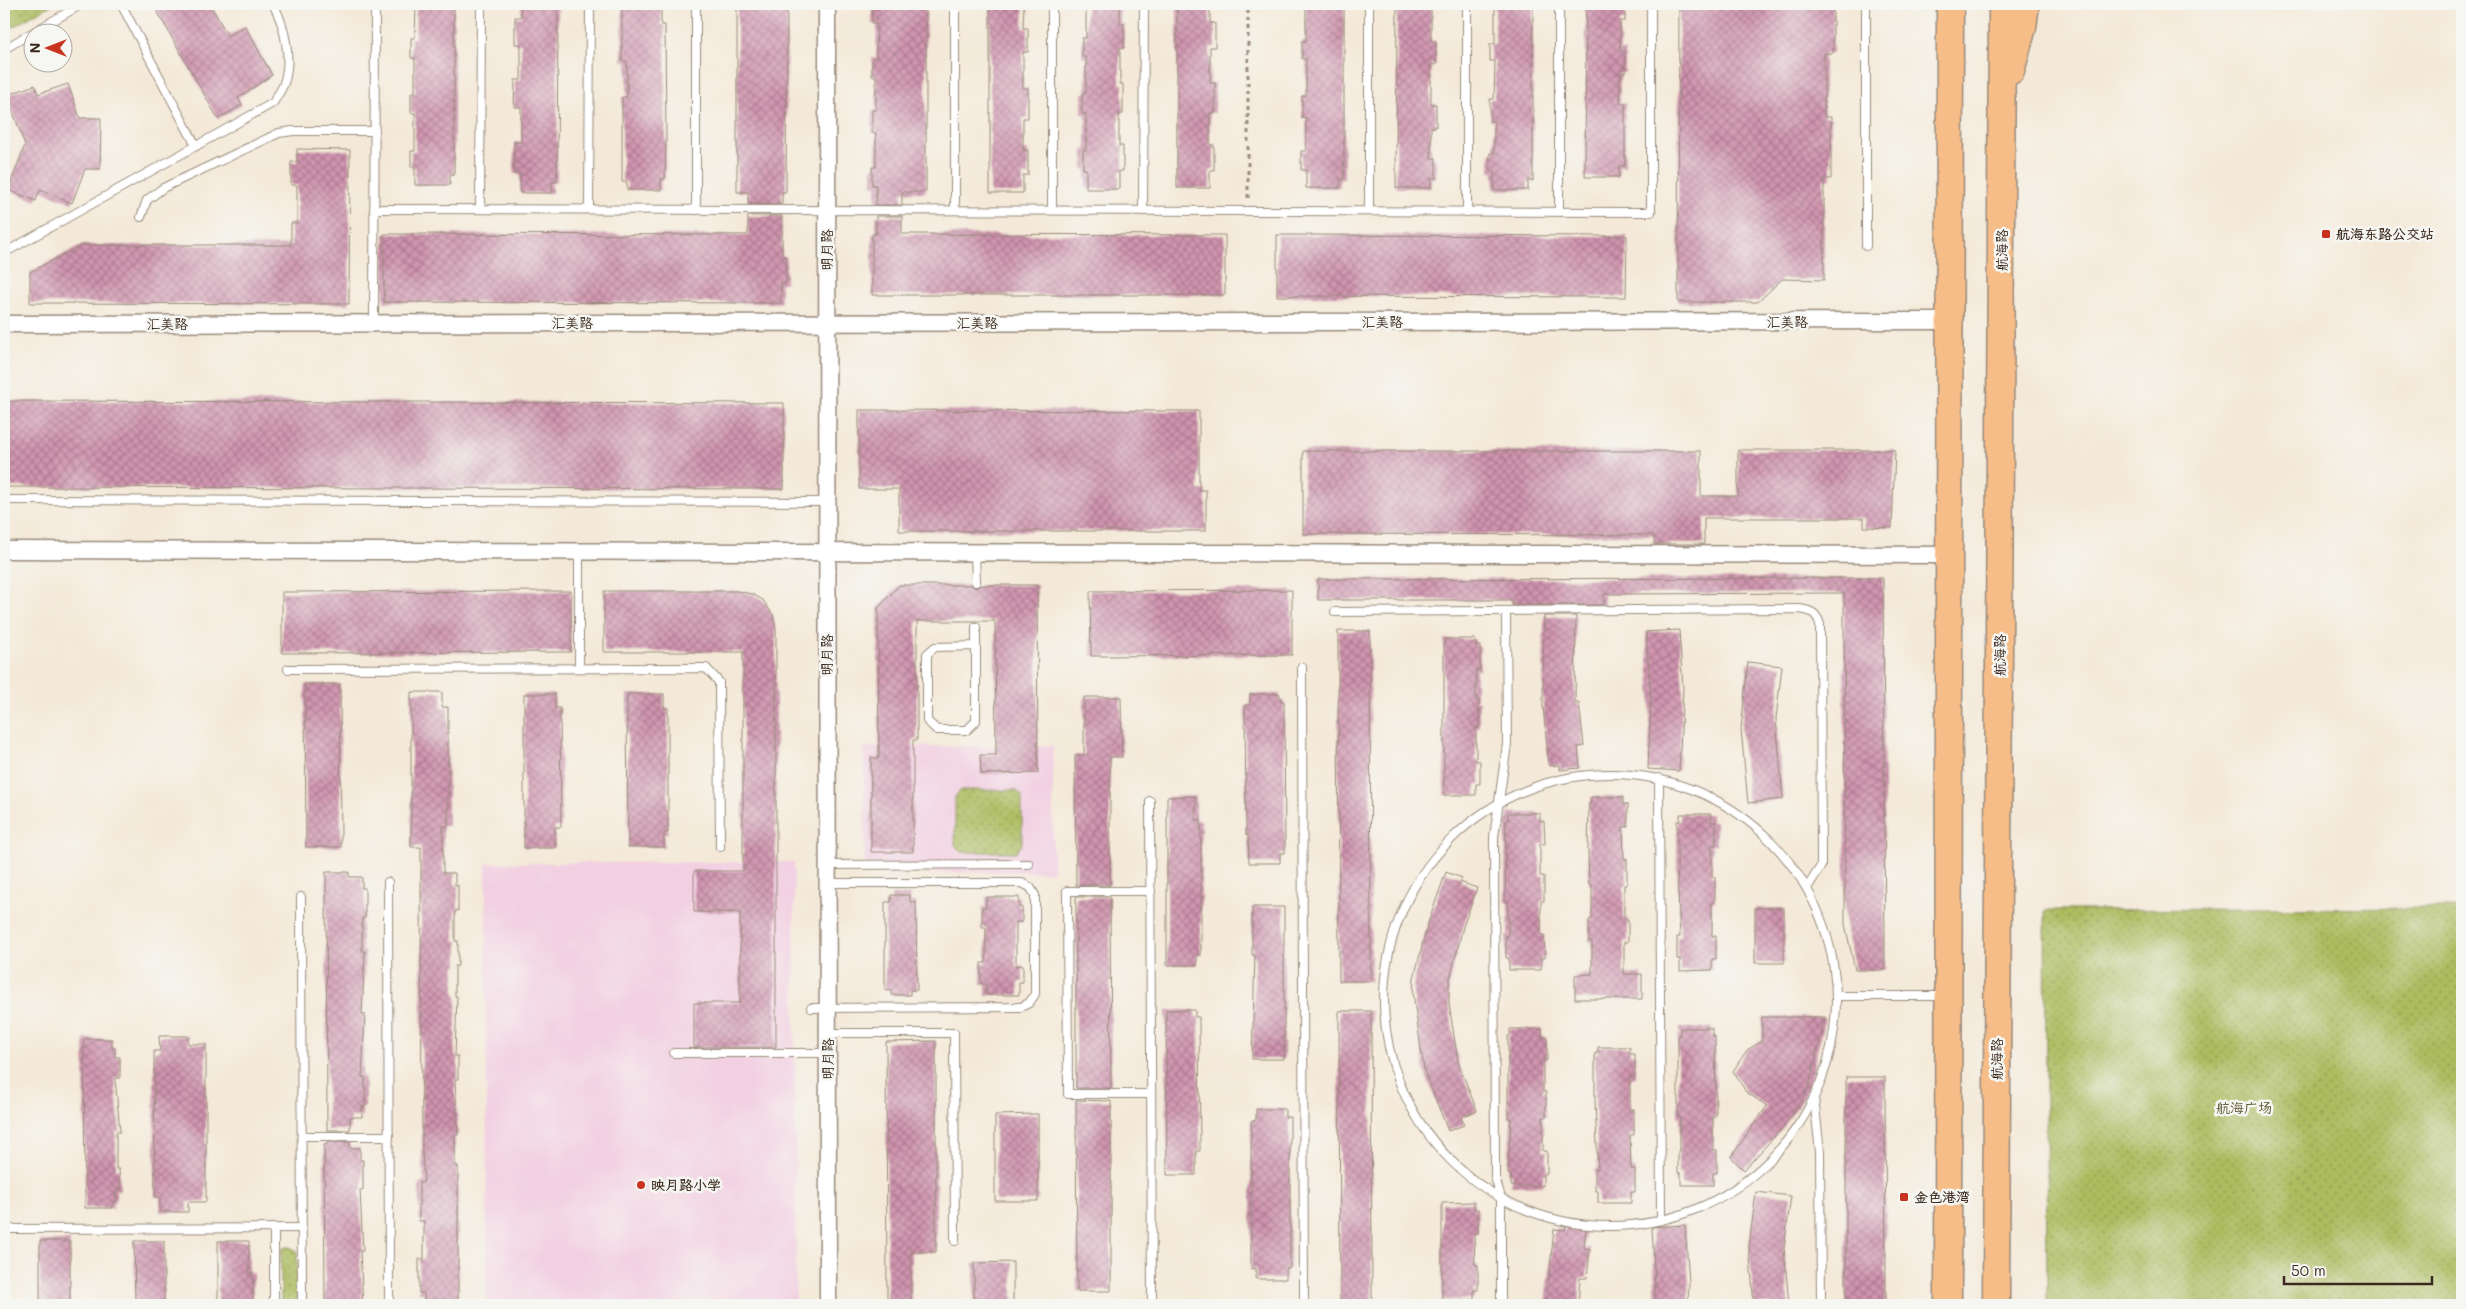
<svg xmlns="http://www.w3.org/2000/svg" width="2466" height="1309" font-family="Mali,'LXGW WenKai TC',sans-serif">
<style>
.built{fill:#f2cfe1}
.green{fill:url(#green-dots);stroke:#74733e}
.building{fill:url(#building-cross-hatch)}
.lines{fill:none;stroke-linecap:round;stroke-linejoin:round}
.service-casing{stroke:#988a7b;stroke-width:10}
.minor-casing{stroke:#988a7b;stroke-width:19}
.primary-casing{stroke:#988a7b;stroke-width:29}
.path{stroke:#988a7b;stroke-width:3;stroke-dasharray:4 4;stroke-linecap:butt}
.service{stroke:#fff;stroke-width:8}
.minor{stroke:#fff;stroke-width:16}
.primary{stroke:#f7bd88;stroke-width:26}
.poi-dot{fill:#c8321e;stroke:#f6f6f2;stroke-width:2}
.labels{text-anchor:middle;stroke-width:5;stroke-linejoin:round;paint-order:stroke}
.poi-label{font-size:14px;font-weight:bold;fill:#3b2a1e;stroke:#f6f6f2;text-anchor:start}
.street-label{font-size:14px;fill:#3b2a1e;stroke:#f6f6f2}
.park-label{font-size:14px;fill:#5d5632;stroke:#f6f6f2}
</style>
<defs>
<pattern id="green-dots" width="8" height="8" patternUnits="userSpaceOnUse" patternTransform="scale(1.25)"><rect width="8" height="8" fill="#acbc5f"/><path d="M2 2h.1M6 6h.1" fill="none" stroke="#8d994e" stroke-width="1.8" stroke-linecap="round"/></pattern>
<pattern id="building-cross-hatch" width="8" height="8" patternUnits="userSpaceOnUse" patternTransform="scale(1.25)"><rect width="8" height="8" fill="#d094af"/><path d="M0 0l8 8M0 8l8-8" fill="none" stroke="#aa798e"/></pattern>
</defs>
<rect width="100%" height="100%" fill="#f6f6f2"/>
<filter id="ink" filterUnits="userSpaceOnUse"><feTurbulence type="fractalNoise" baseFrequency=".02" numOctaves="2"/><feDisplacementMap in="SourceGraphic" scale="10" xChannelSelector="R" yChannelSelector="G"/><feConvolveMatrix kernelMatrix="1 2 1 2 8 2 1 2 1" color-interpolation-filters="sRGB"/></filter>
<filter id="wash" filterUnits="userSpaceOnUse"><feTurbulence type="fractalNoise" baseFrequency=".0096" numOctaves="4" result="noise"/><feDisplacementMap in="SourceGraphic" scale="20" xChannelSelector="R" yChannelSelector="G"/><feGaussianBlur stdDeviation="1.12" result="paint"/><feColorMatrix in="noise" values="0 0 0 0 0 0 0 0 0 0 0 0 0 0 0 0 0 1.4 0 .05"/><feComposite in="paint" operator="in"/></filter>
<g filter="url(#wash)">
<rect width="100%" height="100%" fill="#f4e9d8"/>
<g class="built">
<path d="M1053 746V872L865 873 864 747Z"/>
<path d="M794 862 796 1305H487L486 863Z"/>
</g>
<g class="green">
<path d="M4 4H53L4 32Z"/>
<path d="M961 790H1016L1022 796V845L1016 852H961L955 845V797Z"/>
<path d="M2462 908V1305H2047L2045 910Z"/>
<path d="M289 1247 294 1249 297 1253V1305H281V1253L283 1248Z"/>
</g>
<g id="blocks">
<g class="building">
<path d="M153 4H210L228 36 245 26 272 75 238 98 242 105 218 119Z"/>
<path d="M416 4H454V175H450V185H415V167H411V151H415V113H411V93H415V58H411V38H415Z"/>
<path d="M521 4H552V7H558L557 182H552V193H520V174H514V142H521V107H514L515 80H521V44H515V17H521Z"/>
<path d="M622 4H661V25H665L666 139 665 179H661V190H627V182H622V97H627V61H622Z"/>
<path d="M737 4H787L786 192H782V204H748V192H737Z"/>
<path d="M872 4H926V192H902V205H876V185H872V167H876V133H872V110H876V76H872V58H876L877 24H872Z"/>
<path d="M990 4H1024L1023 28H1028V52H1023V88H1028V118H1023V150H1028V175H1023V193H990Z"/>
<path d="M1086 4H1120V24H1124V48H1120V84H1123V114H1119V146H1123V171H1119V189H1086V169H1083V150H1086V114H1082V93H1086V57H1082V38H1086Z"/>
<path d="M1177 4H1210V23H1215V47H1210V83H1215V113H1210V145H1214V170H1210V188H1177Z"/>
<path d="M1306 4H1344V179H1340V188H1306V170H1301V151H1306V118H1302V96H1306V59H1302V41H1306Z"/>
<path d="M1397 4H1431V41H1436V65L1431 64V104H1436V127H1431V158H1436V178H1431V188H1396Z"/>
<path d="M1495 4H1533V181H1528V190H1494V172H1490V153H1494V121H1490V99H1494L1495 61H1490V44H1495Z"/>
<path d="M1586 4H1625V21H1620V51H1625V73H1620V103H1625V166H1619V177H1585Z"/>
<path d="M1679 4H1833V53H1824V117H1831V179H1824V280L1782 279 1758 302H1678Z"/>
<path d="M68 84 80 118H101L100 169H85L72 203 40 190 36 201 8 190 25 145 7 95 35 85 38 94Z"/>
<path d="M297 149 350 150 349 304 30 303V272L82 245H291V223H297V185H291V162H297Z"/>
<path d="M748 216H782V256H786V283H781V303L384 302V234L748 235Z"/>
<path d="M876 216H902V234L1225 235V295H872V234H876Z"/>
<path d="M1277 235 1627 236 1626 297 1277 296Z"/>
<path d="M4 401 784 403V489L4 487Z"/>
<path d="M859 410 1199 411V490H1206V531H899V489H859Z"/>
<path d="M1738 450H1895L1892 528 1864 527V518H1704V544H1654V535L1303 534V451H1701V496H1738Z"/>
<path d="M1883 578 1885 970H1855L1845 924 1844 593 1604 594V605H1512V600H1318V579Z"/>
<path d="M899 585H971L976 588 981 585H1037L1038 773 981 774 980 755H996L995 621H917V740H913V852H871V758H879L878 608Z"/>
<path d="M1292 590V655L1091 656 1090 591Z"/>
<path d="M571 591V652L282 653V592Z"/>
<path d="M604 591H737L752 594 763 600 773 615 776 630V1047H694V1003H740V912H694V871H743V652H604Z"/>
<path d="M1544 616H1576L1575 703H1579L1584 746 1578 747 1580 768 1560 770V765L1549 766 1543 706Z"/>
<path d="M1679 630 1683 688 1679 771 1648 769 1651 698 1646 632Z"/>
<path d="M1338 631H1370L1371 981H1339Z"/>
<path d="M1444 639H1475L1476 646H1480V670H1476V701H1479V727H1476V761H1480V784H1476V795H1444Z"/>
<path d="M1748 662 1782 666 1776 718 1783 799 1748 803 1741 729Z"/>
<path d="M305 684H340L341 847H306Z"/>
<path d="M411 692H442V707H448V826H443V870L444 873H455V885H458V911H455V941H458V966H455V996H457L455 1056H458V1079H455L458 1135H455V1166H458V1305H424V1293H419V1259H424V1221H419V1183L424 1182 422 1153 421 847H411Z"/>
<path d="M524 694H555V708H560L561 827H555V848H524Z"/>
<path d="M627 694H664V708H668V833H664V847H628Z"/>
<path d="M1250 694H1280V701H1284L1285 853H1280V863H1249L1248 835H1246L1245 705H1250Z"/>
<path d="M1084 697H1121L1122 757H1110V885H1076L1075 755H1084Z"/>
<path d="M1196 796V820H1201V955H1197V965H1167V797Z"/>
<path d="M1591 797H1623V804H1628V827H1623L1624 859H1627V885H1624V919H1628V942H1624V974H1642V999H1575V975L1592 974V941L1589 942V920L1592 919V885H1589L1588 851 1589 803H1591Z"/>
<path d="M1508 813H1540V821H1544L1545 844H1540V876H1544V901H1541V935H1544L1545 958H1541V970H1509V958H1506V936H1508V902H1505L1506 820H1508Z"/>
<path d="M1680 814H1711V822H1716V845H1712V877H1715V902H1712V936H1716V959H1712V970L1680 971V959H1677V937H1680L1677 868V821H1680Z"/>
<path d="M326 872H349V877H362V888H365V918H362V951H365L362 1014H365L362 1077H365V1107H362V1117H350V1130H327Z"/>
<path d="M1446 872 1462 878 1460 882 1477 888 1463 927 1449 983V1004L1458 1062 1477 1111 1461 1117 1464 1125 1448 1131 1424 1070 1413 993 1414 978 1427 926Z"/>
<path d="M891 895H910V902H916L917 990H910V995H891V990H885V902H891Z"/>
<path d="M986 897H1019V907H1022V922H1016V966L1023 965V982H1019V995H986V984H981V963H986V927H982V907H986Z"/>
<path d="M1076 897H1110L1111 1088H1076Z"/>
<path d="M1252 907H1284V1059H1252L1255 955H1252Z"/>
<rect x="1755" y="908" width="29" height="55"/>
<path d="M1166 1010H1195V1017H1199L1200 1151H1196V1175H1167Z"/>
<path d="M1339 1011H1371L1372 1305H1340Z"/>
<path d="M1762 1017H1825L1809 1086 1803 1098 1785 1125 1744 1170 1731 1157 1767 1106 1746 1092 1733 1071 1747 1050 1762 1041Z"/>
<path d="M1680 1028H1712V1036H1715L1716 1116H1713V1150H1717V1173H1713V1185H1681V1173H1678V1151H1680V1117H1678V1035H1680Z"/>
<path d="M1510 1029H1542V1037H1547V1060H1543V1092H1546V1117H1543V1151H1547V1174H1543V1186H1511V1174H1508L1511 1118H1508V1036H1510Z"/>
<path d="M159 1036H188V1044H206V1202H188V1212H160V1197H155L154 1051H160Z"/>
<path d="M84 1039H112V1048H115V1057H120V1078H115L120 1132H116V1169H119L120 1190H116V1202H113V1208H85Z"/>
<path d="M936 1041V1252H911V1305H887L886 1042Z"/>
<path d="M1598 1047H1630V1054H1635V1077H1630V1109H1634V1135H1630L1631 1169H1635V1192H1631V1203H1598V1191H1595V1169H1598L1595 1101V1053H1598Z"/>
<path d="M1846 1077H1885L1886 1305H1846Z"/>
<path d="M1076 1100 1111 1101V1291H1077Z"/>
<path d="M1256 1109H1285V1117H1290V1268H1286V1279H1256V1268L1251 1269V1121L1256 1120Z"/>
<path d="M1038 1114V1201H995V1115Z"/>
<path d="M327 1142H350V1148H360V1160H363V1190H360L363 1251H360L363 1305H325L324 1144H327Z"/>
<path d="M1756 1192 1791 1196 1784 1248 1789 1305H1754L1749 1246Z"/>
<path d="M1474 1202V1209H1478V1233H1474L1475 1265H1478V1290H1474V1300H1442V1203Z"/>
<path d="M1566 1225 1586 1227 1584 1248 1590 1249 1587 1278H1580L1578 1305H1546L1554 1229 1565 1230Z"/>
<path d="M1685 1225 1689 1283 1688 1305H1656L1652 1227Z"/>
<rect x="40" y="1241" width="30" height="64"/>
<path d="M134 1241H164V1305H135Z"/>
<path d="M218 1241H249V1273H253V1301H249V1305H218Z"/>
<path d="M1013 1262V1305H974V1263Z"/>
</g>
</g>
</g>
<g filter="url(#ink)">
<use href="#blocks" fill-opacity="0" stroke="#988a7b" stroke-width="1"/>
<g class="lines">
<g class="service-casing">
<g id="service">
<path d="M121 4 196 146"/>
<path d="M4 49 82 4"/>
<path d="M374 209 1651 212V4"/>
<path d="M480 209 481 4"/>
<path d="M589 209 590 4"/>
<path d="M696 210V4"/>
<path d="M955 210V4"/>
<path d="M1052 210V4"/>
<path d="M1143 211 1144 4"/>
<path d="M1369 211V4"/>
<path d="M1467 212V4"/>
<path d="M1559 212V4"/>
<path d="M141 217 147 200 163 188 279 133 293 131H375"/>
<path d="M1866 246V4"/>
<path d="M4 253 273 103C276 97 282 90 284 83 292 59 285 25 273 4"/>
<path d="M374 323 375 4"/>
<path d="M4 500 827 502"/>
<path d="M579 552V668"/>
<path d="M975 553 976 582"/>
<path d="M1335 612 1800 609C1811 611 1816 612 1820 624L1821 866 1807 888"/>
<path d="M976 627V721L967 730H937L927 721V654L935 647 976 646"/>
<path d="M1302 667 1304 1305"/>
<path d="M288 669 706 668 719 682 720 847"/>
<circle cx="1610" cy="1000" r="226"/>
<path d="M1659 778 1661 1220"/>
<path d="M1150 801 1152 1305"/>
<path d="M828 865 1029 864"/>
<path d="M388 882 389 1305"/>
<path d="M1151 891H1067L1068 1094H1151"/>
<path d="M301 897 302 1305"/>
<path d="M1836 996H1944"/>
<path d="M811 1008 1021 1007 1029 1003 1035 994V895L1030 887 1022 883H828"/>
<path d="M828 1033H954L955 1241"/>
<path d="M674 1053H828"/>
<path d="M1814 1098 1820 1152 1821 1305"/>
<path d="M302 1136H389"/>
<path d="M274 1228V1305"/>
<path d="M4 1229 302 1228"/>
<path d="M1501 1305V1198L1495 1177 1494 837 1507 744 1506 612"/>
</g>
</g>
<g class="minor-casing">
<g id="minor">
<path d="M827 4 828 1305"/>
<path d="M4 324 1950 321"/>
<path d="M4 550 1949 555"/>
</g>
</g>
<g class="primary-casing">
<g id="primary">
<path d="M2011 71 2023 27 2026 4"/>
<path d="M1948 1305 1950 4"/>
<path d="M1996 1305 2002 4"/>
</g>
</g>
<path class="path" d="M1248 198V4"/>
<use href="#service" class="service"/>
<use href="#minor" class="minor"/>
<use href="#primary" class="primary"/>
</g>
</g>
<g class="poi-dot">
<rect x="2321" y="229" width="10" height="10" rx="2.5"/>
<circle cx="641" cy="1185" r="5"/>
<rect x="1899" y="1192" width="10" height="10" rx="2.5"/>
</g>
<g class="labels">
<g class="poi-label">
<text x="2336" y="239">航海东路公交站</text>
<text x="651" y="1190">映月路小学</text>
<text x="1914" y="1202">金色港湾</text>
</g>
<g class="street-label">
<text transform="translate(827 250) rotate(-90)" y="5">明月路</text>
<text transform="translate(2002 250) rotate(-90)" y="5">航海路</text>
<text x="1382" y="327">汇美路</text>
<text x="1787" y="327">汇美路</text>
<text x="572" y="328">汇美路</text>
<text x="977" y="328">汇美路</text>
<text x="167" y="329">汇美路</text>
<text transform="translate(827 655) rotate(-90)" y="5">明月路</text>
<text transform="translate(2000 655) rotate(-90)" y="5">航海路</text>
<text transform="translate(828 1059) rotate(-90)" y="5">明月路</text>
<text transform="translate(1997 1059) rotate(-90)" y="5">航海路</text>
</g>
<g class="park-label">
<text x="2244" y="1113">航海广场</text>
</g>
</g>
<rect width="2466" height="1309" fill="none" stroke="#f6f6f2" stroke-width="20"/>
<g transform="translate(48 48) rotate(270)"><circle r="24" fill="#f6f6f2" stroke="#aba49d"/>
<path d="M0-4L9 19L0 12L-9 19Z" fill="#c8321e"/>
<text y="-8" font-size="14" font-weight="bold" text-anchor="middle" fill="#3b2a1e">N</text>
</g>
<path d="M2284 1276v8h148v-8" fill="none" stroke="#3b2a1e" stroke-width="2.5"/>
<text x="2291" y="1276" font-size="15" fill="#3b2a1e" stroke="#f6f6f2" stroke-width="4" paint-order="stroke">50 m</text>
</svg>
